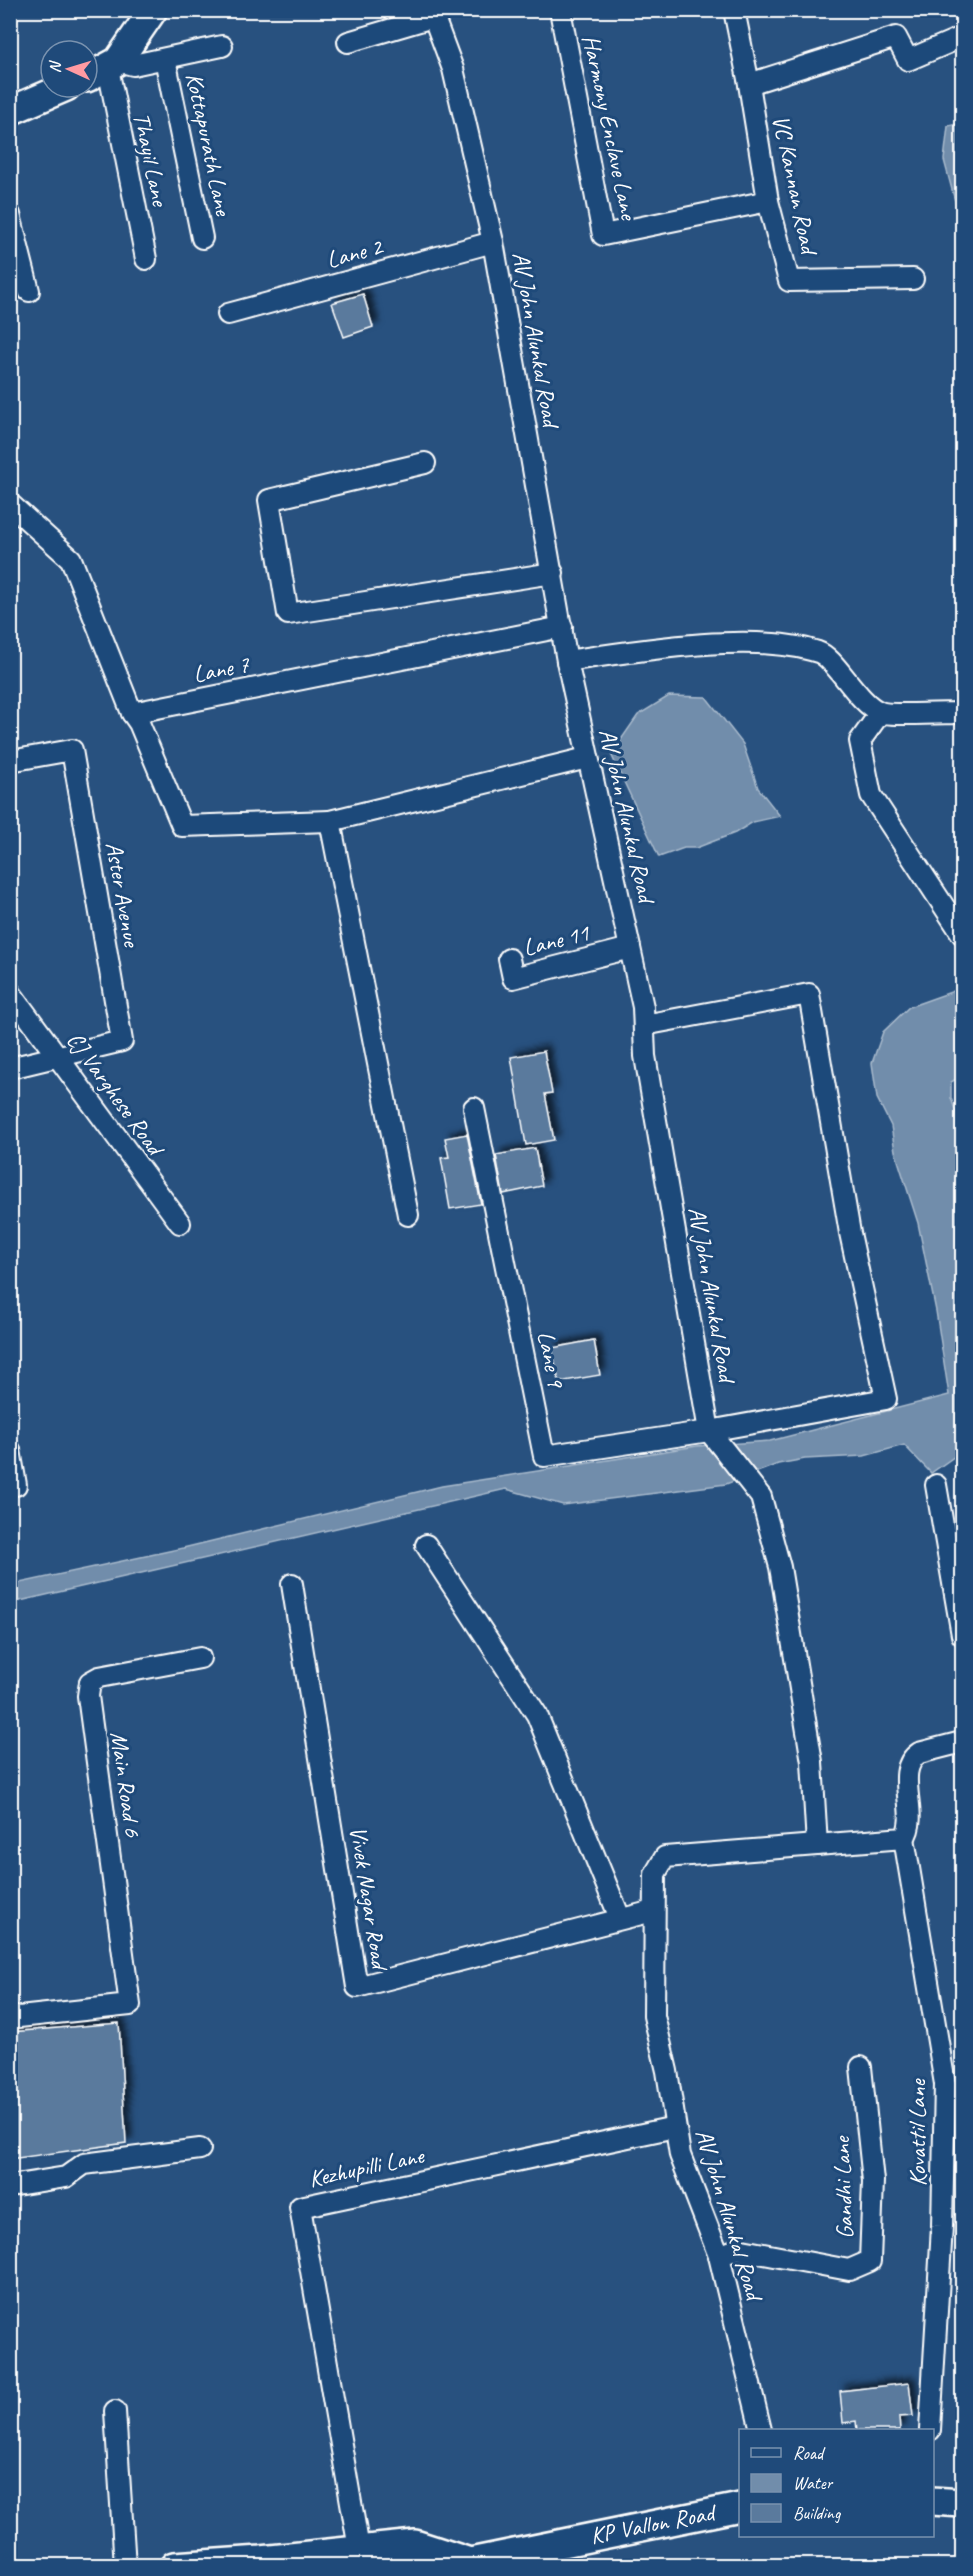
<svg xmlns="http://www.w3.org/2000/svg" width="973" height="2576" font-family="Caveat,sans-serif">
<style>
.water{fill:#718dab;stroke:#aabbcd;stroke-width:1.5}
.building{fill:#5a7a9d;stroke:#fff;stroke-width:1.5;filter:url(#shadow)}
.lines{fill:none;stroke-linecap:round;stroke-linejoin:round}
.street-casing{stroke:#fff;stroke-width:24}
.secondary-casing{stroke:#fff;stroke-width:32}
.street{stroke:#1f4a7a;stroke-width:20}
.secondary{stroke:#1f4a7a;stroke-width:27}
.labels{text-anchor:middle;stroke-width:6;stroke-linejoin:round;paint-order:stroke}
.street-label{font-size:24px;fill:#fff;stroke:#1f4a7a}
</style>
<defs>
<filter id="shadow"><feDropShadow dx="5.5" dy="-5.5" stdDeviation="3" flood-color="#0009"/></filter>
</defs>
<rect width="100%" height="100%" fill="#28517f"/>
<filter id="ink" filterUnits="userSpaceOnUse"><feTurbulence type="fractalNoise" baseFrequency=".0167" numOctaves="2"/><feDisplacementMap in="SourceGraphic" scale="12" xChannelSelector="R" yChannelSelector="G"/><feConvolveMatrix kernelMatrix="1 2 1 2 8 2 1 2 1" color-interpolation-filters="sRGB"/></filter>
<g filter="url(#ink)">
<g class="water">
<path d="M962 123V227L944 160 948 126Z"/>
<path d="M669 696 706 697 743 744 758 788 780 816 753 822 735 833 696 848H684L659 857 611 754 638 715Z"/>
<path d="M962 988V1076L951 1082V1098L962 1129V1451L931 1473 904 1445 864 1456 805 1459 778 1464 726 1484 563 1505 506 1489 11 1603 10 1585 183 1548 442 1486 697 1446 770 1441 949 1395 936 1311 918 1223 895 1151 891 1126 877 1098 872 1063 883 1032 909 1007Z"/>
</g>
<g class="building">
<path d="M363 294 373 327 344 337 332 303Z"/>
<path d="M544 1051 552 1093 545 1094 554 1140 526 1145 511 1057Z"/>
<path d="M467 1134 481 1204 450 1209 441 1158 449 1157 445 1138Z"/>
<path d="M535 1148 542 1186 503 1194 496 1155Z"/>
<path d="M594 1340 600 1375 559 1382 552 1348Z"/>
<path d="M119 2023 126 2143 10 2159V2032Z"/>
<path d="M909 2383 913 2416 899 2417 900 2430H857L856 2421 843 2423 840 2391Z"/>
</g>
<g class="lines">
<g class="street-casing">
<g id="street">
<path d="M431 10 453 69 493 242 567 661 643 1007 645 1056 709 1431 761 1497 780 1567 812 1762 817 1845"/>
<path d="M560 10 603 235 768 201"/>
<path d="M734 10 749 84 768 201 789 281 913 279"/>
<path d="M348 42 433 17"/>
<path d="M165 59 202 238"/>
<path d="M118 61 133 65 222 46"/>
<path d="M108 68 146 259"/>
<path d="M749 84 896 37 908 60 962 37"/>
<path d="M10 215 29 291"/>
<path d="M228 314 493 242"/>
<path d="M425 463 269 500 288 614 553 573"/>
<path d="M10 504 71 559 132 713 562 627"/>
<path d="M567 661C634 651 754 631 818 652 835 657 858 704 880 712 889 716 948 713 962 713"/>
<path d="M132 713 139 723 182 826 330 821"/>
<path d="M880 713 860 741 871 795 962 934"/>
<path d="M10 761 72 750 122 1041 10 1068"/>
<path d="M509 959 513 978 630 948"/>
<path d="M10 992 180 1223"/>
<path d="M474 1108 544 1456 709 1431 886 1399 850 1233 809 994 644 1025"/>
<path d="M408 1215 330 821 587 758"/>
<path d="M10 1450 16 1485"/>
<path d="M936 1485 962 1635"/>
<path d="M426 1545 537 1715 620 1918"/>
<path d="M292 1584 357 1987 653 1911"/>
<path d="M904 1838 945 2084 942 2226 930 2430"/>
<path d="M10 2018 130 2005 88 1696 90 1682 99 1677 200 1658"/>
<path d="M10 2186 66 2177 84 2164 200 2149"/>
<path d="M719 2256 737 2249 849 2270 870 2261 873 2181 861 2067"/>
<path d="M115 2411 125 2566"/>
<path d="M761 2430 719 2256 680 2155 667 2071 654 2016 655 1874 665 1857 904 1838C921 1815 892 1771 919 1753L962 1742"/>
<path d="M359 2549 300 2207 675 2127"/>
</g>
</g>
<g class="secondary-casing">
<g id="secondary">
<path d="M87 78 118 61 153 10"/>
<path d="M10 111 66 87"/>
<path d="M932 2501 962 2503"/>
<path d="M174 2566 261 2560 415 2544 470 2562 740 2507"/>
</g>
</g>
<use href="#street" class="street"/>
<use href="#secondary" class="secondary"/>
</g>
</g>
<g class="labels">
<g class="street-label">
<text transform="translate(610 127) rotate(78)" y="8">Harmony Enclave Lane</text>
<text transform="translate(209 144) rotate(78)" y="8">Kottapurath Lane</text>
<text transform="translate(151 159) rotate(78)" y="8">Thayil Lane</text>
<text transform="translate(795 184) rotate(78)" y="8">VC Kannan Road</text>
<text transform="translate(354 253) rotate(-15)" y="8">Lane 2</text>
<text transform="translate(536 339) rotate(80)" y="8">AV John Alunkal Road</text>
<text transform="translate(221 669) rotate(-11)" y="8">Lane 7</text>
<text transform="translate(627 815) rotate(77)" y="8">AV John Alunkal Road</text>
<text transform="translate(123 894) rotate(80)" y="8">Aster Avenue</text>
<text transform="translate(556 940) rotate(-14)" y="8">Lane 11</text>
<text transform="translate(115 1093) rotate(54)" y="8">CJ Varghese Road</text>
<text transform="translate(712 1294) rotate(80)" y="8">AV John Alunkal Road</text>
<text transform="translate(551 1359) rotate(79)" y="8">Lane 9</text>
<text transform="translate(126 1784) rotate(82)" y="8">Main Road 6</text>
<text transform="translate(369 1897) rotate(81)" y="8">Vivek Nagar Road</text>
<text transform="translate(917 2133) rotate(-90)" y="8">Kovattil Lane</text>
<text transform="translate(366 2167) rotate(-12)" y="8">Kezhupilli Lane</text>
<text transform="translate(843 2188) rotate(-92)" y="8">Gandhi Lane</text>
<text transform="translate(729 2214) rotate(73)" y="8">AV John Alunkal Road</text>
<text transform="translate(652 2524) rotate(-11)" y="8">KP Vallon Road</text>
</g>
</g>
<rect width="973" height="2576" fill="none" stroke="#1f4a7a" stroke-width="36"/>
<rect x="18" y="18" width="937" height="2540" fill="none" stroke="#fff" stroke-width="2" filter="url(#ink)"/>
<rect x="739" y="2429" width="195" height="108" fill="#1f4a7a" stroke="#7992af" stroke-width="1.5"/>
<rect x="751" y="2448" width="30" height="9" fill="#1f4a7a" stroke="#7992af" stroke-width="1.5"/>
<text x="793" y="2459" font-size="18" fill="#ffffff">Road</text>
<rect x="751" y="2474" width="30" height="18" fill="#718dab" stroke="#7992af" stroke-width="1.5"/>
<text x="793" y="2489" font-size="18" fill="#ffffff">Water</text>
<rect x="751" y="2504" width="30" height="18" fill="#5a7a9d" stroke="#7992af" stroke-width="1.5"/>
<text x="793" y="2519" font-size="18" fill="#ffffff">Building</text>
<g transform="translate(69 69) rotate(274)"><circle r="28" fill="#1f4a7a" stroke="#7992af" stroke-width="1.5"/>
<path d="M0-4.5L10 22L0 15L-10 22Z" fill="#ff9aa2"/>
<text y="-9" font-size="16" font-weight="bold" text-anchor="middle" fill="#ffffff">N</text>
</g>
</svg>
